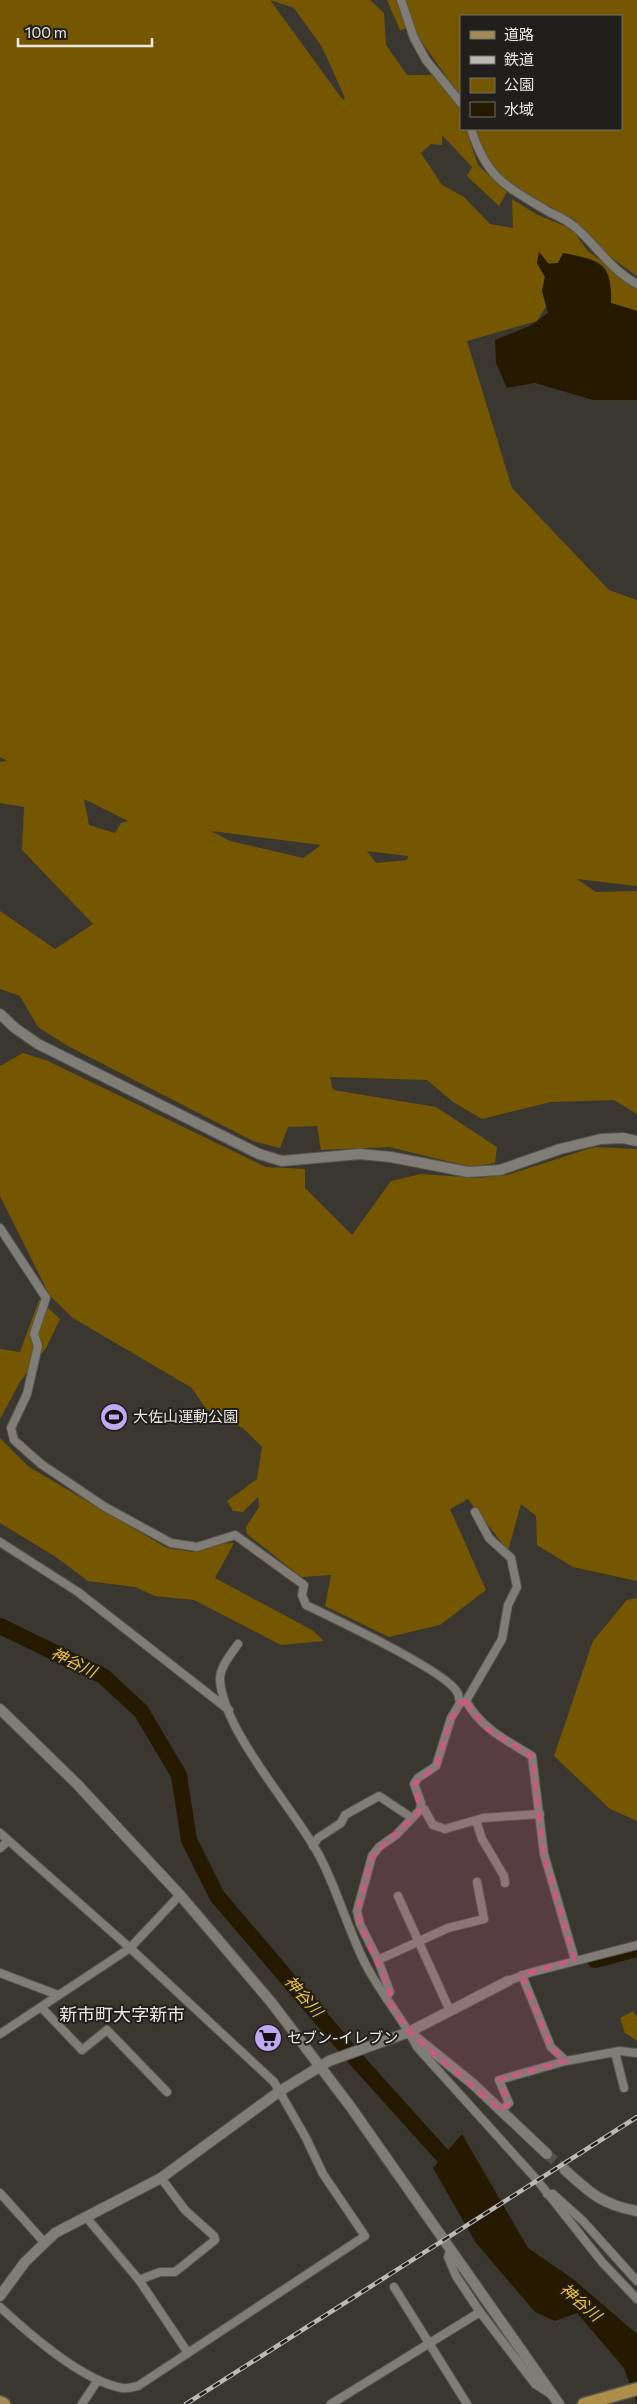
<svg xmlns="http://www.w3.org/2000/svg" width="637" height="2404" font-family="Commissioner,'Noto Sans JP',sans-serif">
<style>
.green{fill:#745700;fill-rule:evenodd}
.water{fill:#251900}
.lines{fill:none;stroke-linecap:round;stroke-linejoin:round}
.river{stroke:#251900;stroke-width:16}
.tertiary-tunnel{stroke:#54524c;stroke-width:10;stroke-dasharray:10 5;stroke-linecap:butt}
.minor-casing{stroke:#55544e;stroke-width:10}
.tertiary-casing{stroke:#55544e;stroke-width:12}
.primary-casing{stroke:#55544e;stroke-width:15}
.trunk-casing{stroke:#55544e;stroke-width:15}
.minor{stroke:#807d76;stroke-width:8}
.tertiary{stroke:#807d76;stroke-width:10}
.primary{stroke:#a18a54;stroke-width:12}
.trunk{stroke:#ac8e49;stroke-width:12}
.rail-casing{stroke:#bab9b4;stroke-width:4.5}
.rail{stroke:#201f1c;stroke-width:2.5;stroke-dasharray:8;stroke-linecap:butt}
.marked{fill:#ce5784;fill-opacity:0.2;stroke:#ce5784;stroke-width:4;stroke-dasharray:10 6;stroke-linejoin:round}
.labels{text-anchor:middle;stroke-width:4;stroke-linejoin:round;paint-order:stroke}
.poi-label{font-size:15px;fill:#eae9e5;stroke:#201f1c;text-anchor:start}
.water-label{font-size:16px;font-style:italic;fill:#f6c134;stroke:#201f1c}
.quarter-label{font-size:18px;fill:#eae9e5;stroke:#201f1c}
</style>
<rect width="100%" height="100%" fill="#3a3731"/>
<g class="green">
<path d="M0 0H270L343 100 345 98 322 47 294 8 270 0H370L384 13 386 45 407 75H434L460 109 461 129H466L478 165 507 192 499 206 467 176 472 167 442 135V145L431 144 421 153 442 185 464 197 490 224 513 228 512 199 536 214 572 229 587 250 621 277 637 286V311L611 303C614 239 576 267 537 263L545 277 542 291 547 305 537 321 467 341 512 488 609 590 637 600V886L577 879 596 892 637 891V1114L614 1100 551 1102 482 1119 453 1102 427 1080 330 1077 333 1090 436 1107 497 1147 495 1163 471 1167 389 1147 321 1150 317 1126 288 1127 280 1148 253 1141 68 1046 38 1027 20 996 0 989V911L55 949 93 924 22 850 24 807 0 803V762L7 761 0 757ZM84 799 128 821 121 823 115 833 89 825ZM211 831H212L321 845 303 858 230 841ZM367 851 408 856V857L407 860 376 863Z"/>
<path d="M387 0H398L408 28 400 30Z"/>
<path d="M405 0H637V276L599 249 575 220 513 188 495 172 482 149 475 129H621V16H461V97L418 37Z"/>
<path d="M23 1053 48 1061 266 1167 305 1169V1188L352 1235 391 1181 421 1174 478 1178 507 1175 594 1147 637 1149V1581L573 1567 537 1545 536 1516 521 1504 508 1551 468 1499 450 1509 486 1590 440 1625 389 1637 325 1606 331 1575 301 1577 247 1534 246 1527 259 1507 258 1497 243 1512 233 1511 227 1501 257 1479 262 1447 243 1428 206 1409 192 1388 73 1318 50 1296 0 1196V1066Z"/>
<path d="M39 1300 60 1319 46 1348 20 1382 0 1419V1349L20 1352Z"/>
<path d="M0 1438 29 1467 167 1548 193 1552 219 1544 234 1543 215 1578 312 1630 324 1641 281 1645 194 1600 155 1596 135 1587 88 1581 56 1557 0 1523Z"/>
<path d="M637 1598V1821L610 1809 554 1756 593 1641 627 1600Z"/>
<path d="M633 2011 637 2017V2041L625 2033 620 2018Z"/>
</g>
<g class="water">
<path d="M539 252 549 264 558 263 563 253C599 260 612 262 611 303L637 311V400H593L535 383 507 388 496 363 495 340 530 326 548 313 542 291 545 277 537 263Z"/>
<path d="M462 2134 528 2248 573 2279 637 2334V2404L624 2368 577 2313 555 2321 535 2312 476 2243 433 2168Z"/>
</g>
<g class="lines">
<g class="river">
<path d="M0 1626 103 1676 141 1711 179 1775 189 1840 217 1896 361 2065 443 2156 454 2175"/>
<path d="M595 1960 637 1949"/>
</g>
<path class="tertiary-tunnel" d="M547 2154 565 2170"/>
<g class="minor-casing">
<g id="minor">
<path d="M401 0 414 38 426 60 461 103"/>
<path d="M471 129C487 179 506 186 549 212 558 216 568 221 575 227 596 245 612 271 637 284"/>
<path d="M0 1228 46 1298 34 1334 38 1346 27 1394 11 1428 14 1440 41 1464 105 1507 171 1543 197 1547 235 1535 304 1585 302 1595 306 1605C333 1618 446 1671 457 1692 459 1694 459 1700 460 1703"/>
<path d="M0 1542 78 1592 229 1710"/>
<path d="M238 1644C231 1654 219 1668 220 1681 225 1734 293 1807 319 1855 338 1891 348 1931 367 1967 382 1995 403 2019 417 2047L537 2180 602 2262 637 2299"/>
<path d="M466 1701 502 1639 508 1605 517 1587 511 1558 489 1538 475 1512"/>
<path d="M421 1807 424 1809 433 1825 445 1829 483 1818 540 1814"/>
<path d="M476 1820 482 1839 504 1876 505 1883"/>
<path d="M0 1833 130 1948 274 2082 306 2138 323 2174 365 2236 138 2386C133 2387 127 2389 122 2388 83 2381 29 2334 0 2307"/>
<path d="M313 1846 318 1838 341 1823 345 1815 379 1796 412 1818"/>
<path d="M0 1848 8 1841"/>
<path d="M398 1896 450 2011"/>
<path d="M378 1960 448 1928 484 1919 477 1882"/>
<path d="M0 1973 58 1995"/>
<path d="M522 1975 551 2047 566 2061 620 2051 637 2053"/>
<path d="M508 1981 529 1973 637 1945"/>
<path d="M386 1998 390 1992 378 1960 360 1924 357 1911 372 1856 379 1847 396 1835 420 1810 421 1803 414 1784 418 1778 436 1766 451 1718 460 1703 466 1701C481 1728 506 1740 532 1756L544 1854 575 1960"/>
<path d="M41 2007 82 2050 107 2030 167 2092"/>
<path d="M0 2034 130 1948 180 1895"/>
<path d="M615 2052 624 2088"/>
<path d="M501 2111 509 2103 499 2080 566 2061"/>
<path d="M0 2193 44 2242"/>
<path d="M547 2194H553L583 2221 637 2281"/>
<path d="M86 2217 139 2280 188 2353"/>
<path d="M451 2249 448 2257 456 2276 480 2312 535 2384 554 2396"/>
<path d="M139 2280 160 2272H175L215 2240 214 2236 185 2210 161 2178"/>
<path d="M394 2287 467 2404"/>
<path d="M82 2404 98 2380"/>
<path d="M331 2404 480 2312"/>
</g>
</g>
<g class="tertiary-casing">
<g id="tertiary">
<path d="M0 1014 15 1028 38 1044 259 1154 282 1161 360 1154 391 1157 468 1172 500 1170 560 1149 601 1139 623 1138 637 1141"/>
<path d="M0 1709 77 1784 180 1895 271 2002 350 2106 559 2404"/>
<path d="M409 2032 473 2084 547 2154"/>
<path d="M565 2170C590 2193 603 2205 637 2211"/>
<path d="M0 2296 25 2262 55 2233 161 2178 280 2091 329 2061 409 2032 508 1981"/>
</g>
</g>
<g class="primary-casing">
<path id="primary" d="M0 2402 4 2404"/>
</g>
<g class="trunk-casing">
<path id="trunk" d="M584 2404 637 2389"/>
</g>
<use href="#minor" class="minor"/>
<use href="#tertiary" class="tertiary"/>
<use href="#primary" class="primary"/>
<use href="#trunk" class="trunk"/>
<g class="rail-casing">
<path id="rail" d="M186 2404 637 2117"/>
</g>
<use href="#rail" class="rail"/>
</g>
<path class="marked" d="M466 1701 486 1728 532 1756 544 1854 575 1960 522 1975 551 2047 566 2061 499 2080 509 2103 501 2111 409 2032 386 1998 390 1992 360 1924 357 1911 372 1856 420 1810 414 1784 436 1766 451 1718 460 1703Z"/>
<defs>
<g id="stadium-disc" transform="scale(1.4375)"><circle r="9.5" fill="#bea9f5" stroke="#201f1c"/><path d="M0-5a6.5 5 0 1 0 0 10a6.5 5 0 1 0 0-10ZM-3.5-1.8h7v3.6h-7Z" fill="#111"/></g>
<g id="supermarket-disc" transform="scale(1.4375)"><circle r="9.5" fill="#bea9f5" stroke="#201f1c"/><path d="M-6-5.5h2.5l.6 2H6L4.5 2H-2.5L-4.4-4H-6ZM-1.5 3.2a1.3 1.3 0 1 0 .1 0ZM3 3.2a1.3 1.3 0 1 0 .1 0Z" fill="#111"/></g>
</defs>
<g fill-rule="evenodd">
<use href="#stadium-disc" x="114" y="1417"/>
<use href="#supermarket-disc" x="268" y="2038"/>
</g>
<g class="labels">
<g class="poi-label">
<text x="133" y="1422">大佐山運動公園</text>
<text x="287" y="2043">セブン-イレブン</text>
</g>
<g class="water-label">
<text transform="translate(74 1662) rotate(26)" y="6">神谷川</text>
<text transform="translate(304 1996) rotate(49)" y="6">神谷川</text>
<text transform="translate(581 2302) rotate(41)" y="6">神谷川</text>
</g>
<g class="quarter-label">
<text x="122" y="2021">新市町大字新市</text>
</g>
</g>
<rect x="460" y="15" width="162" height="115" fill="#201f1c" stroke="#71706c"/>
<rect x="470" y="31" width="25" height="8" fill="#a18a54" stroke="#71706c"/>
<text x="504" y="40" font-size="15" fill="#eae9e5">道路</text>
<rect x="470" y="56" width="25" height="8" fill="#bab9b4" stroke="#71706c"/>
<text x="504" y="65" font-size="15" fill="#eae9e5">鉄道</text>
<rect x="470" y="78" width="25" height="15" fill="#745700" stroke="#71706c"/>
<text x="504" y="90" font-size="15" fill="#eae9e5">公園</text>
<rect x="470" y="102" width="25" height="15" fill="#251900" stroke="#71706c"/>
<text x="504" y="115" font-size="15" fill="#eae9e5">水域</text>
<path d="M18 38v8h134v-8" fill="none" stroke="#eae9e5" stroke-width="2.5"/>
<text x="25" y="38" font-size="15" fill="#eae9e5" stroke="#201f1c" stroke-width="4" paint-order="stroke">100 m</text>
</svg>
